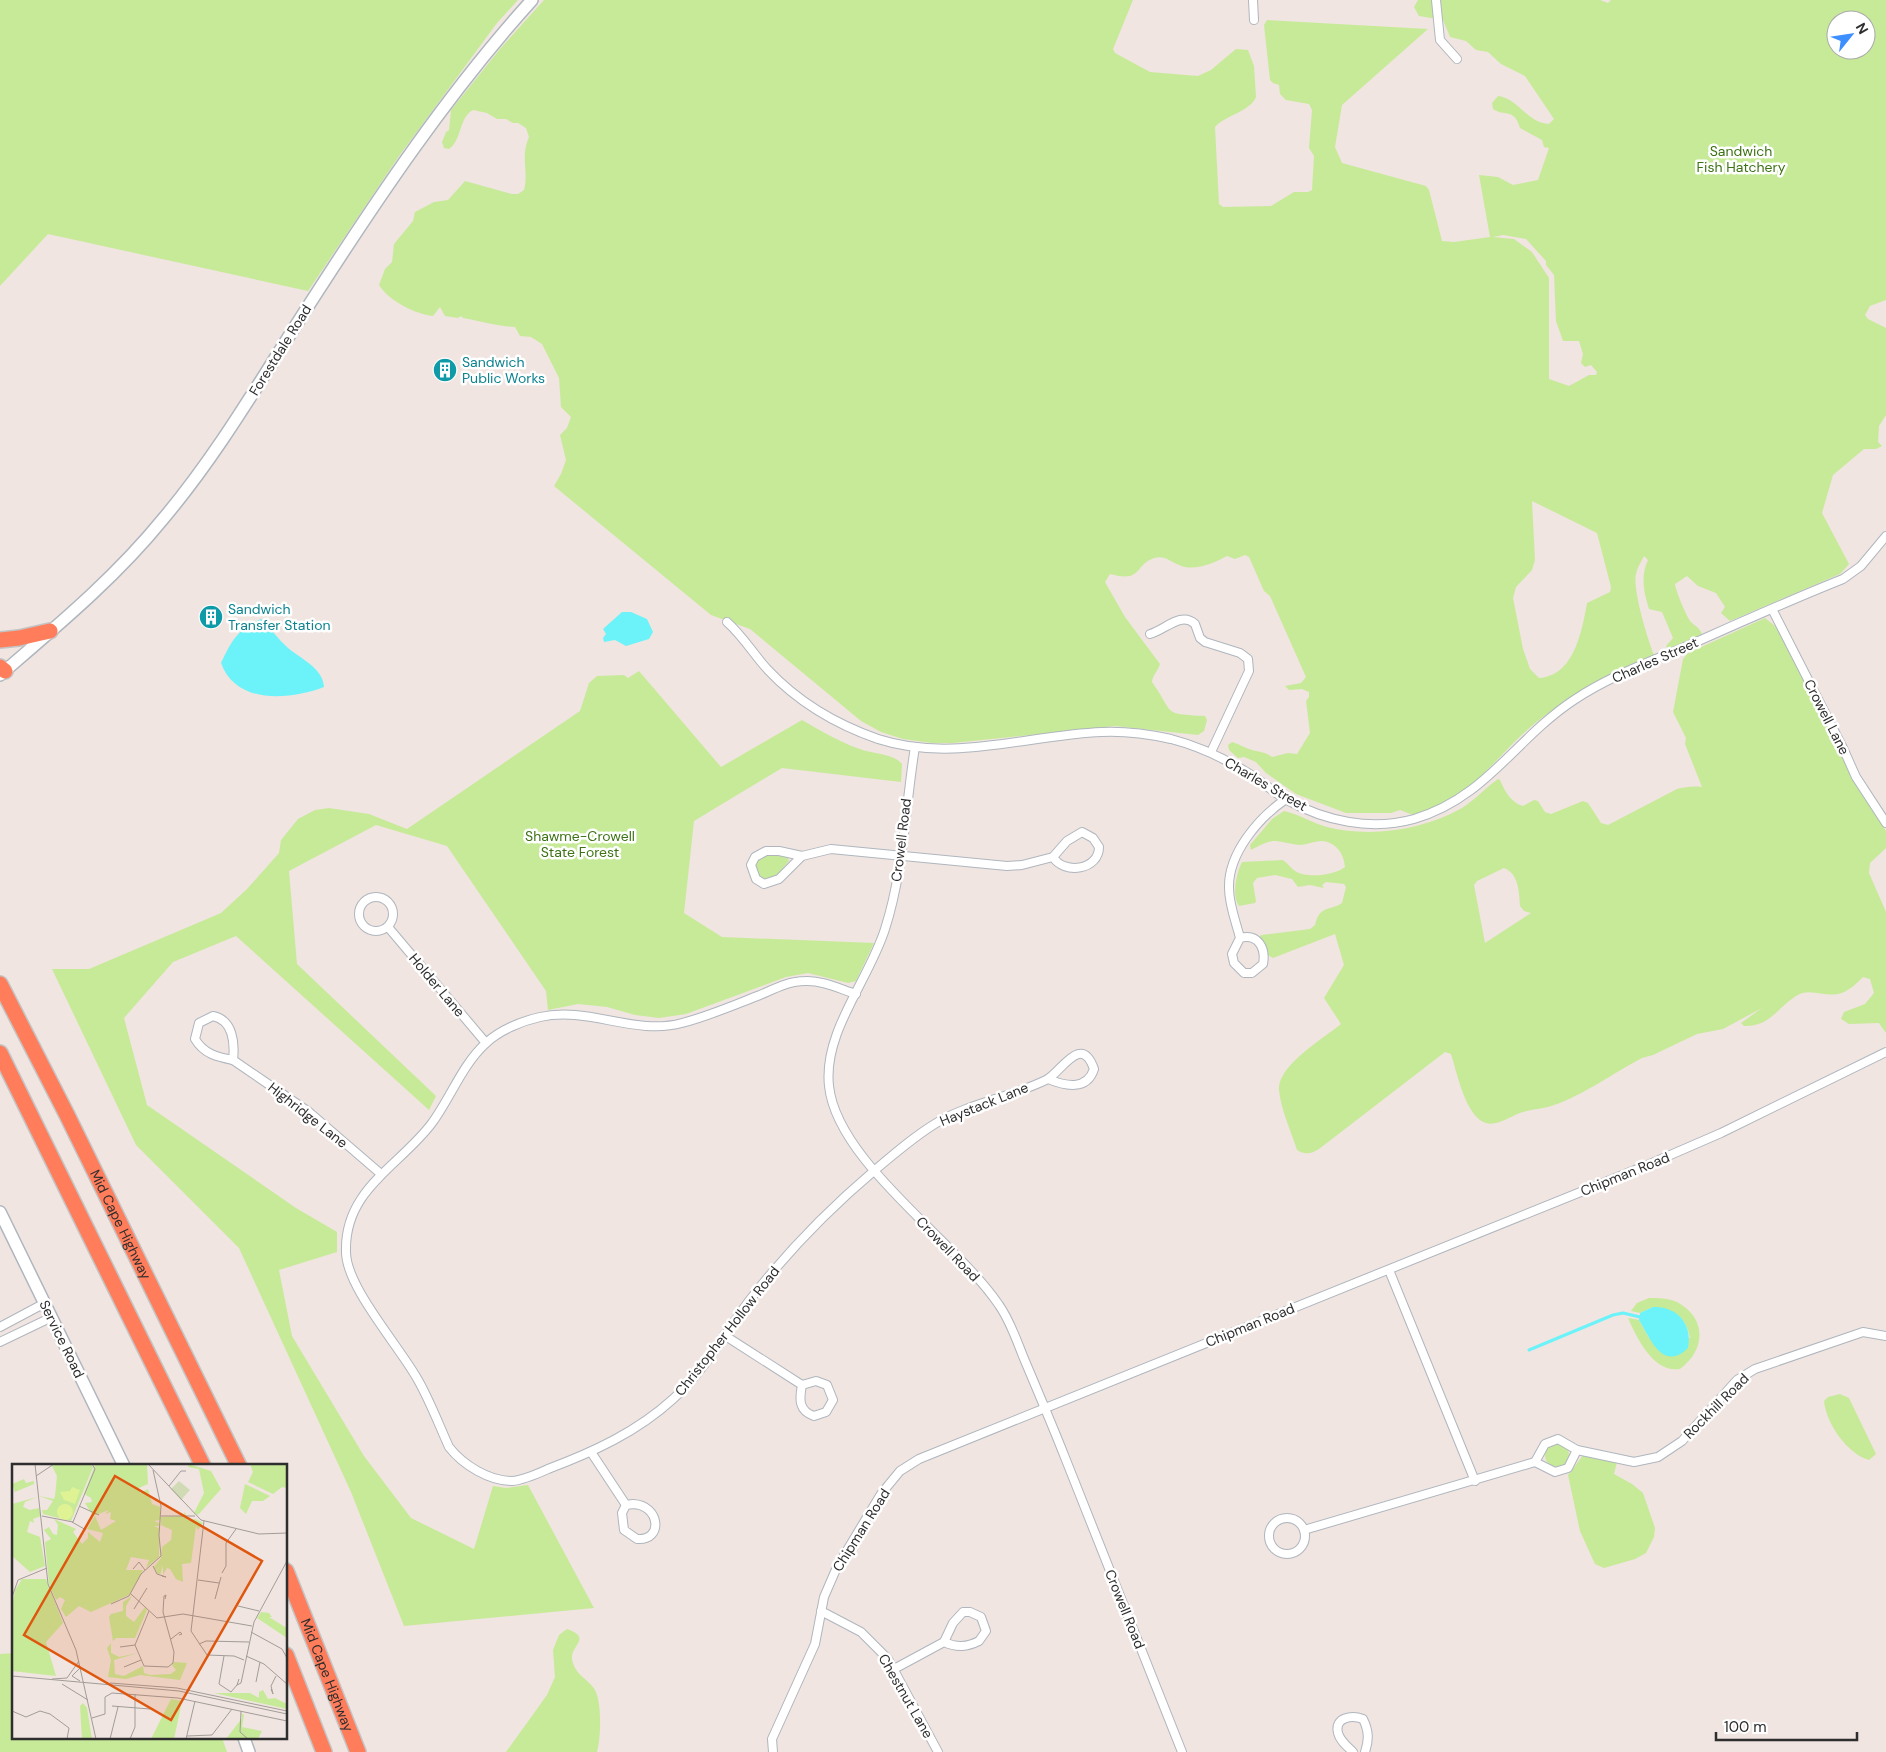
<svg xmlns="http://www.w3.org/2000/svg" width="1886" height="1752" font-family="'DM Sans',sans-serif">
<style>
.green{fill:#c7ea98;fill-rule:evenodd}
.water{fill:#6cf3f9}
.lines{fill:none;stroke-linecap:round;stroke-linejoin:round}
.stream{stroke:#6cf3f9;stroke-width:3}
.street-casing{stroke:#afb6be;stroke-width:10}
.secondary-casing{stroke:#afb6be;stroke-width:14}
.highway-casing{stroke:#c4c4c4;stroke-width:18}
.street{stroke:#fff;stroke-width:8}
.secondary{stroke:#fff;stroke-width:11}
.highway{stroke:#ff7d5b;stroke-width:15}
.labels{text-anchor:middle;stroke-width:5;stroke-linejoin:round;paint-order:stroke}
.park-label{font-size:14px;fill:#3e7315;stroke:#fff}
.street-label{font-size:14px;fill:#2e2e2e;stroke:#fff}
.culture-label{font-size:14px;fill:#0d838f;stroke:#fff;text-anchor:start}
.inset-road{fill:none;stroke:#a29c99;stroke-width:1}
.view{fill:#df570e;fill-opacity:0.15;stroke:#df570e;stroke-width:2.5}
.inset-edge{fill:none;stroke:#2e2e2e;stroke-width:2.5}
</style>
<rect width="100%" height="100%" fill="#f0e5e0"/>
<g class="green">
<path d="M0 0H518L497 23 399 156 308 291 48 234 0 286Z"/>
<path d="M544 0H1133L1113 49 1115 53 1150 72 1198 76 1211 70 1236 49 1248 50 1254 66 1256 97C1251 111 1224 116 1215 127L1219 204 1223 207 1271 206 1294 192H1308L1312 190 1314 156 1309 148 1312 110 1309 104 1286 100 1280 94 1279 85 1273 83 1270 80 1264 25 1267 20 1428 29 1342 105 1335 147 1342 163 1426 186 1429 190 1442 241 1454 242 1490 237 1479 175 1498 177 1513 185 1538 180 1549 148 1544 147 1542 140 1520 128C1514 107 1504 117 1493 109L1492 103 1498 96C1518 98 1527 123 1549 124L1554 119 1525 76 1501 64 1488 52 1476 50 1466 41 1450 37 1443 20 1419 16 1414 7 1418 0H1600L1608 3 1611 0H1886V300L1870 306 1865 315 1868 319 1886 328V415L1879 426 1878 442 1882 446 1876 449H1864L1833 475 1822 513 1849 564 1840 574 1730 621 1721 613 1725 607 1716 593 1698 586 1687 576 1675 584C1675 589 1687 618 1691 622 1695 626 1700 628 1702 634L1668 649 1666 646 1673 638 1662 612 1649 609C1644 592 1640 577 1648 560L1644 556C1641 562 1637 568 1636 574 1632 588 1648 641 1654 655 1615 673 1577 691 1543 717 1497 751 1474 801 1413 815L1400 810 1391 813H1346L1296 794 1266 773 1256 762 1244 757 1238 758 1229 750 1228 745 1232 742C1239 744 1245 748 1252 750 1260 752 1265 752 1272 757L1288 753 1297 754 1310 733 1306 701 1309 697V692L1302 689 1289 690 1285 686 1301 683 1306 677 1270 596 1264 591 1249 557 1245 555 1235 559 1227 556C1214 563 1194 572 1179 565 1169 561 1165 555 1154 558 1134 565 1143 583 1110 574L1105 582 1125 617 1160 664C1158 671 1153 674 1152 682 1175 714 1161 714 1205 716L1207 720 1204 731 1198 735 1115 726 953 743H932L903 739 881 732 861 721 750 629 711 615 554 486 561 474 566 460 560 435 567 428 571 417 561 407 559 378 542 344 531 337 520 336 515 327C496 326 480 321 463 318L461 316 458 318 445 316 440 307 433 316C415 314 389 301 379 285L385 269 392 262 394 244 413 221 415 212 434 202 448 200 465 181 512 194H518L524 190C529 171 520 157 529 137L526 128 518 123H513L506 119H497L487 113 473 110C459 117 462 140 449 149L444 148 442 142 446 132 449 130 451 110 500 49ZM1836 20H1866V50H1836ZM1503 235 1526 239 1546 261V265L1554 275 1556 321 1563 341H1579L1583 354 1581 363 1585 367 1591 365 1597 372 1596 375H1589L1569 386 1549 379V278L1532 252 1514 239 1493 237ZM1532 501 1597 533 1611 587 1610 592 1587 603C1582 631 1574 676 1539 678L1530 669 1523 649 1513 598 1516 587 1532 570 1535 560Z"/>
<path d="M1765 618 1775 626 1797 663 1847 767 1886 831V848L1870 863 1869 873 1886 912V1033L1879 1023 1849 1024 1841 1019 1844 1012 1865 1004 1874 993 1870 979 1863 977C1856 984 1848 992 1838 994 1824 997 1809 987 1796 996 1778 1007 1770 1027 1744 1026L1741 1023 1762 1008 1723 1029 1697 1034 1653 1055 1642 1058C1615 1072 1582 1096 1554 1105 1543 1109 1531 1109 1520 1113 1508 1117 1493 1130 1480 1120 1464 1108 1457 1073 1451 1054L1445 1052 1319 1149C1311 1154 1305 1155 1297 1150 1291 1131 1281 1110 1279 1090 1277 1066 1324 1038 1341 1024L1324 998 1344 965 1335 934 1273 958 1268 955 1259 939 1261 935 1310 929 1315 925C1320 904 1331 911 1342 903L1346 887 1344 884 1326 882 1322 885 1324 888 1310 885 1298 887 1292 879 1275 875 1257 878 1253 883 1256 901 1255 903 1239 906C1231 895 1237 872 1242 862L1283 860C1287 863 1291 868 1295 871 1307 879 1335 875 1345 867 1344 854 1336 842 1322 841 1314 841 1306 845 1299 845 1273 842 1277 836 1251 850L1250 845 1272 819 1284 811C1299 814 1312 823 1327 827 1371 838 1423 830 1462 808 1475 800 1485 788 1498 779L1500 780C1504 790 1511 803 1523 806L1534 800 1538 801 1545 812 1551 814 1583 801 1588 803 1601 823 1608 825 1677 789C1685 787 1693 786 1702 787L1685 744 1686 738 1673 712 1683 659 1688 653ZM1504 868C1519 874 1519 892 1520 906L1524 911 1531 913 1485 943 1474 885 1477 881Z"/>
<path d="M639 671 721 767 802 720C823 732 843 744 866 751 878 754 895 755 902 764L901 782 782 768 694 821 684 913 722 937 874 943 856 981 848 983 808 973 786 977 686 1014 659 1018 635 1015 607 1007 578 1004 548 1010 546 991 447 846 376 825 289 871 297 964 436 1096 429 1110 236 936 173 962 124 1018 147 1105 296 1208 337 1232V1252L279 1270 292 1336 364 1456 411 1518 474 1549 493 1486 506 1488 528 1485 594 1608 404 1626 351 1492 239 1248 136 1145 52 969H89L221 913 247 889 279 853 281 840 298 819 315 810 329 808 369 814 407 829 580 711 589 683 597 676 624 675 628 678Z"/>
<path d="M774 853 787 856 789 861 777 875 765 880 757 874 755 864 760 857Z"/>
<path d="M1649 1298C1658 1298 1668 1298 1677 1302 1707 1318 1706 1350 1680 1369 1653 1373 1637 1338 1628 1318L1639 1320 1649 1338H1690C1685 1313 1675 1314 1653 1307L1640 1313 1631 1311 1637 1303Z"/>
<path d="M1840 1394 1849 1398 1876 1454 1869 1460C1847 1454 1826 1423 1824 1401L1828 1397Z"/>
<circle cx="1557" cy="1455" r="12"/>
<path d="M1584 1454 1617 1462 1614 1474 1632 1484 1643 1493 1655 1528 1654 1537 1646 1553 1635 1559 1604 1568 1595 1564 1580 1531 1568 1475Z"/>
<path d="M567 1629C593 1638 570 1646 572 1659 575 1676 589 1679 595 1690 602 1703 601 1738 597 1752H506L547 1695 555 1677 553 1650 559 1635Z"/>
<path d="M14 1653V1738H222L227 1752H0V1654Z"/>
</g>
<g class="water">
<path d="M622 612H631L647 619 653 632 649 639 626 646 615 640 604 642 603 638 606 634 603 629Z"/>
<path d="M261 619C270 628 278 639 288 648 301 659 323 668 324 687 290 700 236 705 221 663 232 640 237 630 261 619Z"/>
<path d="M1653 1307C1677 1306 1693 1324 1688 1348 1663 1372 1651 1340 1639 1320L1640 1313Z"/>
</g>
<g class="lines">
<path class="stream" d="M1529 1350 1613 1315 1623 1313 1640 1317"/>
<g class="street-casing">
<g id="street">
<path d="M1253 0 1254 20"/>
<path d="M1436 0 1440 40 1457 59"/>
<path d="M1772 609 1843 748 1856 777 1886 823"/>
<path d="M727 622C743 636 754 655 768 670 799 703 835 724 878 739 952 763 1027 735 1102 732 1125 731 1148 734 1171 739 1202 747 1230 761 1256 778 1266 785 1276 794 1287 800 1325 821 1371 831 1414 819 1486 798 1515 739 1574 700 1608 677 1649 662 1687 646 1739 623 1790 600 1843 579L1861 566 1886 536"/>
<path d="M1150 634C1165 630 1181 611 1195 624L1200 638 1205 642 1240 653 1248 659 1249 671 1211 752"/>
<path d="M915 747C905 808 904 870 885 929 869 980 823 1032 829 1086 837 1162 956 1241 999 1305 1011 1322 1017 1342 1025 1361 1039 1394 1053 1427 1066 1460 1104 1557 1144 1654 1182 1752"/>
<path d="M1082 832 1093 838 1099 847C1099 870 1064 875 1053 857L1067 841Z"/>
<path d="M766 851H779L802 856 779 879 764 884 756 879 751 865 755 857Z"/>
<path d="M802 856 831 849 1007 866 1022 865 1053 857"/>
<circle cx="376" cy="914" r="17"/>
<path d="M388 927 486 1043"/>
<path d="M1240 938 1232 954 1234 963 1244 973H1252L1263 964C1266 948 1258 933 1240 938 1236 922 1229 905 1229 888 1228 854 1258 818 1286 799"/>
<path d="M856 994C840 989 822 980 805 981 789 981 774 989 760 995 734 1005 709 1016 682 1023 635 1036 588 1006 540 1017 522 1021 500 1030 486 1043 462 1065 451 1097 432 1123 400 1166 344 1189 346 1252 346 1287 400 1347 418 1380 430 1401 439 1425 449 1447 463 1465 489 1481 512 1481 524 1480 537 1474 548 1469 593 1452 637 1432 673 1399 704 1372 725 1333 749 1301 786 1253 829 1209 875 1170 895 1153 916 1135 938 1122 971 1103 1011 1097 1046 1080 1061 1073 1081 1032 1094 1069 1087 1091 1065 1086 1048 1079"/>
<path d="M213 1016C233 1020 235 1043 233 1060 217 1057 204 1054 195 1039L199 1023Z"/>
<path d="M233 1060 309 1112 381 1174"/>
<path d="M1389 1270 1475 1481"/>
<path d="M0 1327 45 1303"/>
<path d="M724 1335 802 1385 816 1381 827 1385 833 1400 826 1412 814 1416C799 1411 799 1400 802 1385"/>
<path d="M0 1342 52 1317"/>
<path d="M1558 1439 1577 1450 1568 1468 1555 1472 1535 1462 1545 1444Z"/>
<path d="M1577 1450 1634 1462 1658 1457 1682 1441 1737 1380 1755 1369 1863 1332 1886 1336"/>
<path d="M591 1452 626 1505"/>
<path d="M633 1504C660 1505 664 1541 637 1539L624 1530 622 1513 626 1505Z"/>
<circle cx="1287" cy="1536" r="18"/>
<path d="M1304 1530 1535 1462"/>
<path d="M821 1611 861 1632 888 1659 938 1752"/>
<path d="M894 1669 944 1642 953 1623 963 1612H970L981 1617 986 1631 979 1641C967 1647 957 1648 944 1642"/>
<path d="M773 1752 772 1739 815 1644 824 1597 837 1567 881 1494 900 1471 919 1459 1645 1166 1721 1133 1886 1052"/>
<path d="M1353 1752C1347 1746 1340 1741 1338 1733 1334 1717 1352 1715 1363 1719 1369 1731 1369 1740 1365 1752"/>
</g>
</g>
<g class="secondary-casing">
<g id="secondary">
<path d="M0 675C57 626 116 577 163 519 218 454 261 379 307 308 375 202 447 94 532 0"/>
<path d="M0 1212 124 1466"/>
<path d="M244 1738 249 1752"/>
</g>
</g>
<g class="highway-casing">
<g id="highway">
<path d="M0 640 19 638 50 631"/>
<path d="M0 667 5 671"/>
<path id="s1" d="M0 984 67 1115 239 1466"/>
<path d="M0 1053 203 1466"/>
<path id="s2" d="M286 1571 358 1752"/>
<path d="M286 1655 324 1752"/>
</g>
</g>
<use href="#street" class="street"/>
<use href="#secondary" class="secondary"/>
<use href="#highway" class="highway"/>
</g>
<defs>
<g id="building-disc" transform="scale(1.25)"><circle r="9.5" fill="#0f9aa8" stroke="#fff"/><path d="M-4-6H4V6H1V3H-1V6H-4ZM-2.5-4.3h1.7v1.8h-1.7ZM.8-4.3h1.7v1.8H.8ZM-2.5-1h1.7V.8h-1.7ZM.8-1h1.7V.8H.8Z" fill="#fff"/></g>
</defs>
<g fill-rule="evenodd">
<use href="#building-disc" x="445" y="370"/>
<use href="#building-disc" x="211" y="617"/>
</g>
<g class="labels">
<g class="park-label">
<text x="1741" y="156">Sandwich<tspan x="1741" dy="16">Fish Hatchery</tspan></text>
<text x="580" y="841">Shawme-Crowell<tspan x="580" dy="16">State Forest</tspan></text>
</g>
<g class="street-label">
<text transform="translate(280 350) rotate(-58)" y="5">Forestdale Road</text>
<text transform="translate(1655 660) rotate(-24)" y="5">Charles Street</text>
<text transform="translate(1827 717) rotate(63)" y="5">Crowell Lane</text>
<text transform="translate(1266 784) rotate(30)" y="5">Charles Street</text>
<text transform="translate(901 840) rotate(-83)" y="5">Crowell Road</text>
<text transform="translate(437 985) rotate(50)" y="5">Holder Lane</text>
<text transform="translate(984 1104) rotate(-22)" y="5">Haystack Lane</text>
<text transform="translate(308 1115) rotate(38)" y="5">Highridge Lane</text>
<text transform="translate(1625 1174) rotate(-22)" y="5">Chipman Road</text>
<text dy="5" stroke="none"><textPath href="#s1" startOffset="269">Mid Cape Highway</textPath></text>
<text transform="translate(948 1249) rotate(46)" y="5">Crowell Road</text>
<text transform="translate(1250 1325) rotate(-22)" y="5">Chipman Road</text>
<text transform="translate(727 1331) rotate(-52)" y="5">Christopher Hollow Road</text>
<text transform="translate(62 1339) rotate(64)" y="5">Service Road</text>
<text transform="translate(1716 1406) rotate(-45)" y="5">Rockhill Road</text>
<text transform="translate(861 1530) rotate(-58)" y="5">Chipman Road</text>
<text transform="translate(1125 1609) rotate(68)" y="5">Crowell Road</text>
<text dy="5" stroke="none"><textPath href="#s2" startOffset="112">Mid Cape Highway</textPath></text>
<text transform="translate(906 1696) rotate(60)" y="5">Chestnut Lane</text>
</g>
<g class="culture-label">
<text x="462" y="367">Sandwich<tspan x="462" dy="16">Public Works</tspan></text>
<text x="228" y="614">Sandwich<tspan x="228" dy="16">Transfer Station</tspan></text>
</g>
</g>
<g transform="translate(12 1464)">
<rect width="275" height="275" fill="#f0e5e0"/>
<path d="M45 0H78L81 3 59 57 31 50 30 46H35L41 37 27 32 42 35 43 32 45 12 40 2ZM135 0 136 20 127 24 128 29 136 25 140 40 148 43V56L142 57 147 59V62H142L147 64V93L134 104 137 96 119 93 114 106H131L117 131 79 148 67 142 54 153 49 145 53 136 48 133 44 136 37 120 33 78 39 75 32 66 37 63 41 70 45 71 46 61 42 55 64 65 61 68 70 80 76 74V68L88 78 91 69 75 65 83 52 89 66 104 57 98 55 99 48 93 50 97 46 81 52 73 39 80 38 79 34 72 30 83 1ZM177 0 199 7 209 25 186 51 182 49 192 29 187 5 176 3ZM238 0H275V24L270 23 261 30 236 18 241 8ZM12 15 14 19 22 17V20L3 28 0 20ZM233 20 258 32 251 37H240L234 50 228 44ZM25 33 13 38 11 43 18 46 27 44 29 52 21 55 22 59 18 57 15 68 28 73 33 102 18 108 0 92V40ZM173 48 175 56 183 55 191 59 186 66 184 62 179 99 170 100 171 118 164 115 158 105 155 104 151 111V101L148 111 144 108 149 100 144 107 142 103 149 94 150 83 159 76 160 66 149 61V53L170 52ZM10 115H34L51 159 34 178 44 212 0 207V144L3 126ZM120 132 114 142V152L122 158 133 143 135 146 123 174H104L99 179V189L107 193 126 189 102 196 103 210 112 212 131 202 132 209 138 211 159 210 164 206 160 201 162 198 175 199 168 216 128 211 114 215 96 213 99 196 95 184 101 177 97 153 99 150 111 147V138ZM249 148 257 149 260 153H257L273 163 275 161V174L245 154ZM251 226 256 235 263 234 275 240V245L202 229H238L247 234V228ZM159 235 170 237 162 275H139ZM71 239 75 244 80 275H70L68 242ZM229 249 232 251 230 263 250 267 246 275H214L230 254Z" fill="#c7ea98"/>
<path d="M167 17 178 26 169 36 159 25Z" fill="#d0dbb5"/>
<path d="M60 23 68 26 63 40 52 36 48 28 58 27ZM45 48a8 8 0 1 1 16 0a8 8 0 1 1-16 0Z" fill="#dff294"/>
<path class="inset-road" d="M23 0 36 120 64 186 84 275M136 0 189 56 247 70 275 69M24 12 42 0M157 22 169 7H174M67 42 87 51M30 52 61 58 83 5 80 0M149 52H183M192 57 179 167 195 191 222 192 232 196M60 58 74 66M141 102 145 110 154 113 150 112M121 105 127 98 133 106M210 109 214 102V79L224 65M186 116 207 119M119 130 145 154 171 150 240 162M0 133 6 116 35 104M203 135 209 113M99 140 117 132 129 110 149 92 147 71 149 42 141 6M226 142 247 147M122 145 135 124M137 147 123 181 132 202 156 203 161 199 162 188 151 148 152 132 154 131 153 135M239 168 270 185 275 194M159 175 168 168 170 170 167 171M187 180 194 177 237 178M108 183 123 181M212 192 207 220 219 228 225 221M234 192 252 200 275 220M112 203 129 196M0 212 167 227 275 250M40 215 55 214 67 197M227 215 225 221 229 219 242 158 275 97M68 217 60 212 68 204M244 218 248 198M98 219 165 224 275 247M50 220 76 236M259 225 261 230 259 222 264 212M100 242 138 245M0 247 14 253 28 247 38 250 57 264 55 275M229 247 228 268 236 275M80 254 93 250V233L100 229 166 234 275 257M175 272 200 271 220 245M98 275 106 243M118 275 123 263V230M174 275 183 237"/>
<path class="view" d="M103 12 250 97 159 256 12 171Z"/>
<rect width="275" height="275" class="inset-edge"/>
</g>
<g transform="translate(1851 35) rotate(60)"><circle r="24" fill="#ffffff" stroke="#ababab"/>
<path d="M0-4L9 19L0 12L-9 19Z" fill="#3d8eff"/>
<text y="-8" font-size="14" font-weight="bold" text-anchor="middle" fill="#2e2e2e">N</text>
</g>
<path d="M1716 1732v8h141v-8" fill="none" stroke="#2e2e2e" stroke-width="2.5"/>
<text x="1724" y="1732" font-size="15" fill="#2e2e2e" stroke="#ffffff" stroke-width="4" paint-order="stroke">100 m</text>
</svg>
